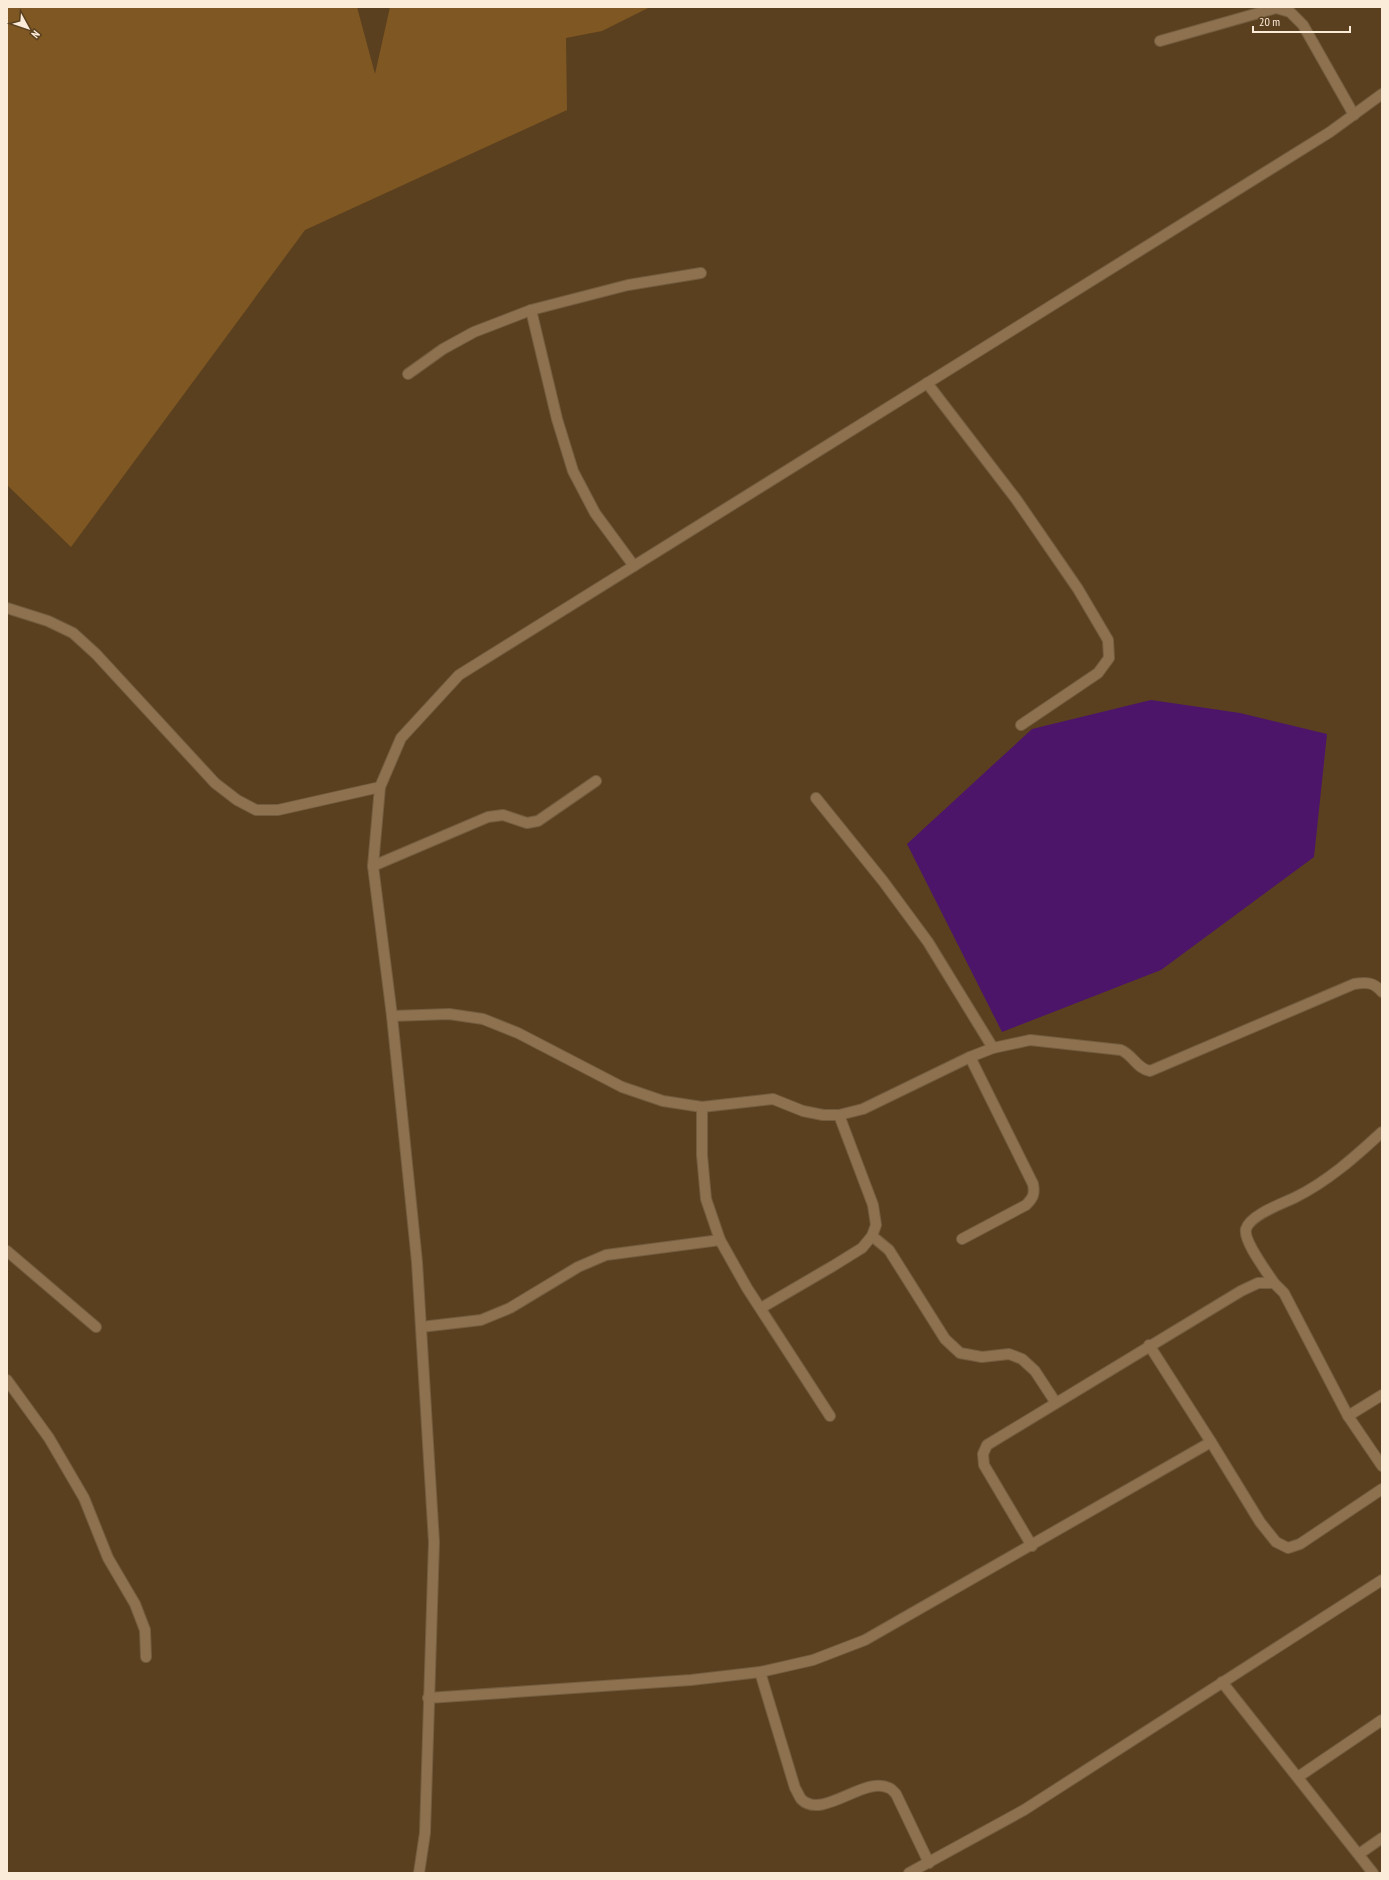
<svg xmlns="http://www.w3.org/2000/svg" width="1389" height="1880" font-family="'PT Sans Narrow',sans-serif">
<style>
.green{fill:#7f5723}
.water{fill:#4c156a}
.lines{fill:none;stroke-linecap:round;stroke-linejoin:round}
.street-casing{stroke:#745d3f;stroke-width:12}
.street{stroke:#8e714f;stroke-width:10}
</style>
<rect width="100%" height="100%" fill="#5a401f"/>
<path class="green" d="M7 7H357L375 74 390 7H650L602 31 566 38 567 110 305 230 71 547 7 485Z"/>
<path class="water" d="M1151 700 1240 713 1327 734 1314 857 1161 970 1002 1032 907 844 1032 729Z"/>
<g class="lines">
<g class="street-casing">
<g id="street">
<path d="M1160 41 1276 8 1290 12 1303 25 1354 115"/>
<path d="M531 310 557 419 573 471 595 513 634 566"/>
<path d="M408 374 443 349 474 332 531 310 628 285 701 273"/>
<path d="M927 383 1016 499 1078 589 1108 640 1109 658 1098 673 1021 725"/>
<path d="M7 608 48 621 73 633 96 654 215 783 237 800 256 810H278L380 787"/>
<path d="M816 798 883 881 928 942 993 1048"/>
<path d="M373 866 488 817 503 815 527 823 538 821 596 781"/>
<path d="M392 1016 449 1014 483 1019 518 1033 622 1087 663 1101 702 1107 773 1099 803 1111 823 1115H839L863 1109 970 1057 993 1048 1030 1040 1121 1050C1133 1055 1137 1069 1150 1071L1354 984C1366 982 1374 982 1382 992"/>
<path d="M702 1107V1155L706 1199 720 1240 747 1288 830 1416"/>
<path d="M872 1236 889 1250 945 1339 960 1353 982 1357 1009 1354 1022 1359 1035 1371 1056 1403"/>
<path d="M962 1239 1026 1205C1033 1198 1035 1194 1033 1184L970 1057"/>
<path d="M7 1251 96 1327"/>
<path d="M1274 1283C1267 1272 1243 1241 1246 1229 1250 1215 1281 1204 1294 1198 1327 1182 1355 1157 1382 1132"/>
<path d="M761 1308 833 1266 862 1248 872 1236 876 1225 873 1205 839 1115"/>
<path d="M421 1327 481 1320 510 1308 578 1267 606 1255 720 1240"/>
<path d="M1149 1345 1211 1442 1260 1522 1276 1542 1288 1548 1300 1544 1382 1489"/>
<path d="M7 1380 49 1438 84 1498 108 1558 135 1604 145 1630 146 1657"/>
<path d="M1348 1416 1382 1395"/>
<path d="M1032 1546 984 1465 983 1454 987 1445 1241 1291 1258 1283H1274L1284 1293 1348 1416 1382 1466"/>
<path d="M760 1672 795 1788C797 1791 799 1796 801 1799 822 1821 865 1775 889 1788 892 1789 894 1792 896 1794L929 1863"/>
<path d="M1222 1682 1373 1873"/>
<path d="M428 1698 691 1680 760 1672 813 1660 865 1640 1211 1442"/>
<path d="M1298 1777 1382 1720"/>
<path d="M1359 1854 1382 1838"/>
<path d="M419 1873 425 1833 434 1542 417 1262 392 1016 373 866 380 787 401 738 459 675 1330 132 1382 94"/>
<path d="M909 1873 1024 1810 1382 1580"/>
</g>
</g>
<use href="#street" class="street"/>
</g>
<rect width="1389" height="1880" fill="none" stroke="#fbebd9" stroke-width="16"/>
<g transform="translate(28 28) rotate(130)" stroke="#5a401f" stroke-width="3" paint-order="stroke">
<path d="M0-3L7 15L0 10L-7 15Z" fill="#fbebd9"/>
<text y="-6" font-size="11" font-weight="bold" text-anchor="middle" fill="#fbebd9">N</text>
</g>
<path d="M1253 26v6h97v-6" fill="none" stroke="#fbebd9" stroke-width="2"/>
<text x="1259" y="26" font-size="12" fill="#fbebd9" stroke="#5a401f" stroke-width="3" paint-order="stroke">20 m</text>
</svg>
